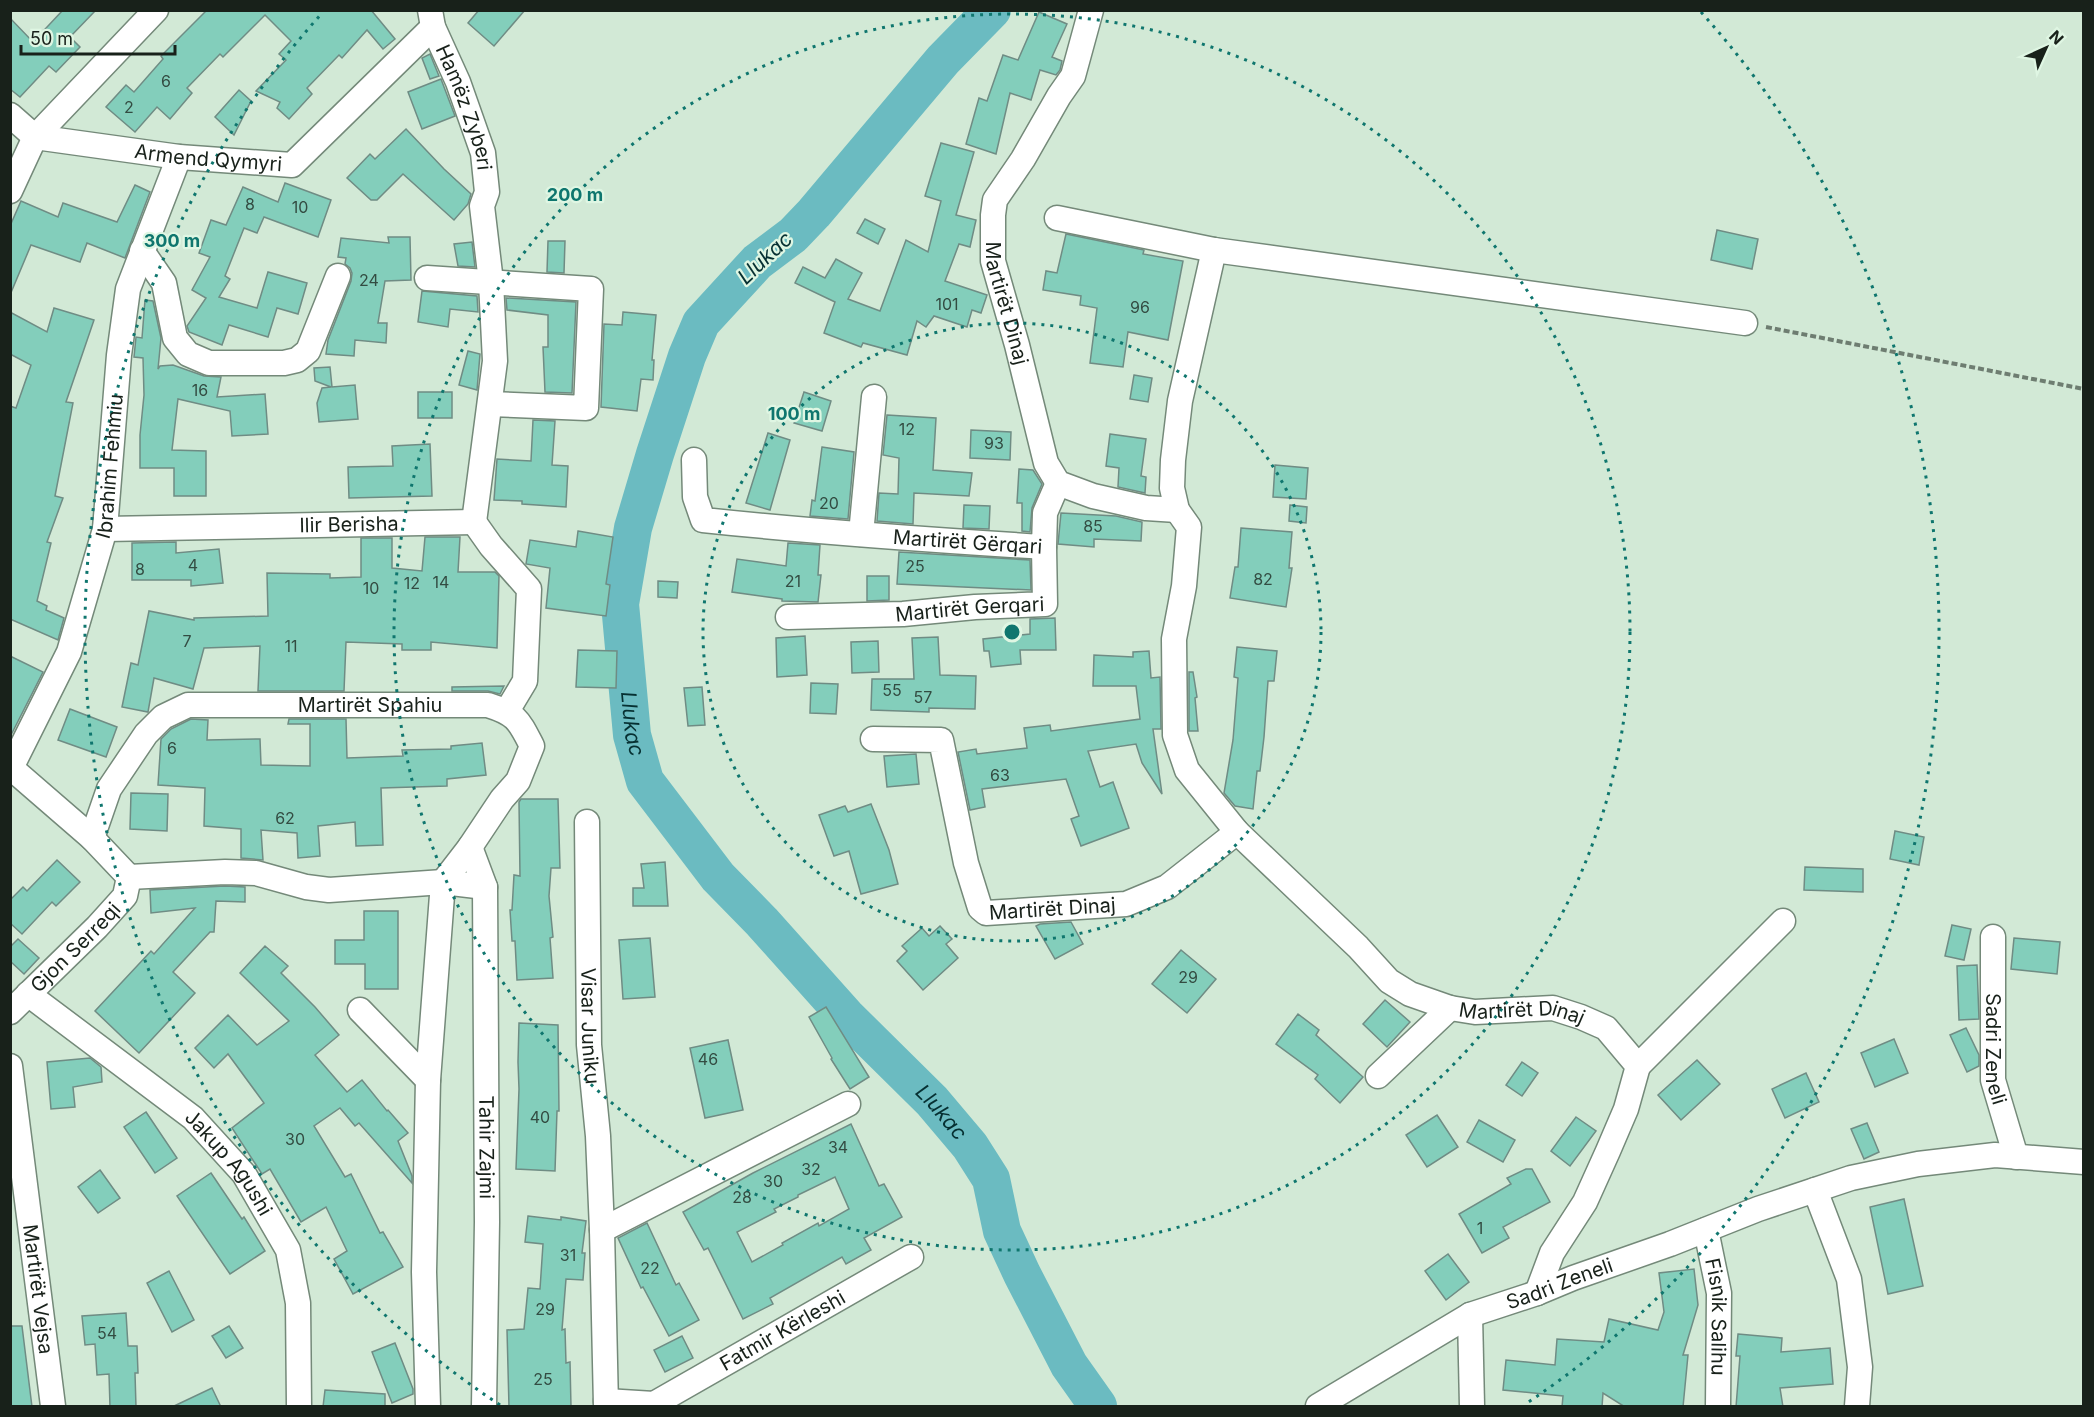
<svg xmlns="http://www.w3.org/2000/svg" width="2094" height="1417" font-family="Inter,sans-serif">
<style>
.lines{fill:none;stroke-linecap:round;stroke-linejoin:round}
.river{stroke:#6bbbc1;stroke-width:38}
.building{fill:#83cebb;stroke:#6f8c84;stroke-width:1.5;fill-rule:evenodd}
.minor-casing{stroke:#748979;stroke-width:27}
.path{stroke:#6e7d71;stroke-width:4;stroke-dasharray:6 3;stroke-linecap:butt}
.minor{stroke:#fff;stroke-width:24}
.ring{fill:none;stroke:#0f766e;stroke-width:3;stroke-dasharray:3 6}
.labels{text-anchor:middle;stroke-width:4.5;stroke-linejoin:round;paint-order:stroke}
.number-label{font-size:16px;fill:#334c42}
.street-label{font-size:20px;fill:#18211a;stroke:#dff6e3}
.water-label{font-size:21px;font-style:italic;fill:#063032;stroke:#dff6e3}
.centre{fill:#0f766e;stroke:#dff6e3;stroke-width:3}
.ring-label{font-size:18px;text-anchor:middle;font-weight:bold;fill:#0f766e;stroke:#dff6e3;stroke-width:4.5;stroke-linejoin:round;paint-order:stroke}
</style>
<rect width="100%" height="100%" fill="#d2e9d6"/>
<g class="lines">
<path class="river" id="s1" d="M992 10 943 60 814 213 793 235 757 262 701 323 687 356 655 454 633 528 620 604 632 735 645 781 718 877 762 922 846 1016 932 1101 970 1146 991 1179 1002 1231 1022 1274 1069 1365 1098 1406"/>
</g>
<g class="building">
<path d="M63 10H96L70 37 80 47 56 72 49 66 20 97 10 89V18L33 42Z"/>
<path d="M207 10H371L395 39 383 49 367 30 342 58 339 55 307 88 312 94 289 119 277 108 280 102 256 91 286 60 279 54 291 41 265 15 223 57 220 54 187 88 192 93 170 119 157 107 135 132 106 107 126 85 134 92 163 59 161 56Z"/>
<path d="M479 10H525L494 46 468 23Z"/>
<path d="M1039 12 1067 24 1052 57 1062 61 1060 70 1056 75 1040 70 1031 100 1010 93 996 154 966 144 979 98 987 101 1003 55 1018 60Z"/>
<path d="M430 54 439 76 430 79 422 58Z"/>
<path d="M441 79 455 116 422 129 408 92Z"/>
<path d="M239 90 251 101 234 135 215 117Z"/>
<path d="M406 129 444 169 471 194 468 204 454 220 403 174 377 200H371L347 178 370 154 375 159Z"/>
<path d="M941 143 974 152 956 215 976 220 970 247 959 244 945 281 987 295 981 313 972 310 967 327 934 316 926 327 917 321 907 355 863 343 861 347 824 333 835 302 795 283 803 267 825 278 836 259 862 273 848 299 880 311 906 240 928 252 941 201 925 196Z"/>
<path d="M285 183 331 200 318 237 264 217 257 233 244 228 225 276 230 279 219 297 257 308 268 272 307 283 298 314 277 308 268 337 229 325 222 345 189 332 187 326 206 298 192 290 210 257 199 253 211 220 226 225 243 187 278 202Z"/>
<path d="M135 185 150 192 125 258 87 243 80 262 31 245 10 295V226L21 201 58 217 63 203 117 222Z"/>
<path d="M865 219 885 229 878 244 857 233Z"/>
<path d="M1717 230 1758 239 1752 269 1711 260Z"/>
<path d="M1066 234 1144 250 1143 254 1183 261 1168 340 1128 332 1123 367 1090 363 1097 308 1080 305 1081 296 1043 290 1046 271 1057 273Z"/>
<path d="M388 237H410L411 280 385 281 378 323H387L386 343 355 340 354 356 326 354 328 340 351 281 352 273 350 268 345 264 346 258 338 257 341 238 389 243Z"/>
<path d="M548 241H565L564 273 547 272Z"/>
<path d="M472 242 475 267 458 266 454 244Z"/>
<path d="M422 291 477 296 478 312 450 309 448 327 418 322Z"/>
<path d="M506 298 576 302 572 393 545 392 543 347H548V315L507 310Z"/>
<path d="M145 300 153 301 161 338 158 369 160 366 173 365 204 376 221 377 217 397 265 394 268 434 232 436 230 411 178 399 172 450 206 451V496H174V468H140V435L144 395 143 358 134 357 136 337 142 338Z"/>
<path d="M54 308 94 320 66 402 73 403 55 496 63 498 47 542 51 543 37 601 47 606 46 610 64 618 58 640 10 619V406L16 408 31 365 10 354V312L47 332Z"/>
<path d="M623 312 656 315 652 360H654L653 380 641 379 637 411 601 407 604 324 622 325Z"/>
<path d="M468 351 480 354 477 390 459 385Z"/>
<path d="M330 367 332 387 355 385 358 419 319 422 317 403 322 388 331 387 315 381 314 368Z"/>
<path d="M1134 375 1152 378 1148 402 1130 399Z"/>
<rect x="418" y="392" width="34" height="26"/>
<path d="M804 392 831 401 822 431 794 423Z"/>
<path d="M887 415 936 418 933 470 972 473 969 496 914 493 913 524 877 521 879 493 898 494 899 458 883 455Z"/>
<path d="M533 420 555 421 552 465 568 466 566 507 522 504V501L494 500 497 459 531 461Z"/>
<path d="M971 430 1011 432 1010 460 970 458Z"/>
<path d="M768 433 790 440 770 510 746 503Z"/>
<path d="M1110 434 1146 439 1141 476 1146 477 1145 493 1118 487 1119 468 1106 466Z"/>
<path d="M430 444 432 496 349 498 348 467 393 466 392 446Z"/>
<path d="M822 447 854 452 848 519 810 516 812 500 815 501Z"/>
<path d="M1275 465 1308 468 1306 499 1273 497Z"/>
<path d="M1019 469 1033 470 1042 484 1032 508 1030 532 1022 531V503H1017Z"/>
<path d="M964 505 990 506 989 529 963 528Z"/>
<path d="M1290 505 1307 507 1306 523 1289 521Z"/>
<path d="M1061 513 1116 516 1142 522 1141 541 1094 539V547L1058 544Z"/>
<path d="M1241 528 1292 532 1289 568H1292L1286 607 1230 598 1235 567H1238Z"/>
<path d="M578 531 613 537 606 584 610 585 606 616 546 608 550 568 526 564 530 540 576 547Z"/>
<path d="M425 537H460L458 572H495L499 576 497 648 431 642V650H402V644L346 642 344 691H258L260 646 204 648 193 689 154 678 148 712 122 707 131 663 138 665 149 611 194 620V618L268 616 267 573 330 574V578L361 577V538H392V568L422 571Z"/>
<path d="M176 542V553L219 549 223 583 191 586V580H132V543Z"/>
<path d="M788 543 820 545 818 575H821L818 602 782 601V599L732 592 737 559 786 566Z"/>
<path d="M899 552 1030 560 1031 590 897 584Z"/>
<path d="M867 576H889V600L867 601Z"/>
<path d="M658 581 678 582 677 598 658 597Z"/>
<path d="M1055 618 1056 650H1020L1021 664 991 667 989 651H984L983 639 1030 634V619Z"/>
<path d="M805 636 807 675 777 677 776 638Z"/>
<path d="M938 637 940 675 976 676 975 709 929 708V712L871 710 872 679H914L912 638Z"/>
<path d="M878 641 879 672 852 673 851 642Z"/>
<path d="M1237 647 1277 651 1274 681H1268L1264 737 1260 771H1257L1253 809 1235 806 1224 793 1233 740 1238 678 1234 677Z"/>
<path d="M578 650 617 651 616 688 576 687Z"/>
<path d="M1149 651 1151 678 1160 677 1161 729H1153L1162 794 1142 763 1136 744 1088 751 1100 787 1113 782 1129 828 1081 846 1071 819 1079 816 1066 779 982 789 985 807 970 810 958 752 976 749 977 754 1027 748 1024 728 1050 725 1051 731 1140 719 1136 686H1093L1094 655 1133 657V652Z"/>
<path d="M10 656 43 672 10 737Z"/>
<path d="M1189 672H1193L1197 697 1195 698 1198 731H1189Z"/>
<path d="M811 683 838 684 836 714 810 713Z"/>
<path d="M504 686 500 694 488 691H452V687Z"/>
<path d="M702 687 705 725 688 726 684 688Z"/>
<path d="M70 709 117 727 106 757 58 740Z"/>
<path d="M191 719 208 720 207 740 260 739 261 765 310 766V724H288L289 719H346L347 758 403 756 402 750 451 749V746L482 743 486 775 447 779V786L381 788 383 845 356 846 355 822 318 826 320 856 298 858 297 833 261 830 263 860 241 858V829L204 826 205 788 158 785 161 739 171 729Z"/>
<path d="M916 754 919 784 887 787 884 756Z"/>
<path d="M131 793 168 794 167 831 130 829Z"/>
<path d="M521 799H558L560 868H551L549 896 553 937 550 938 553 978 517 980 515 941H512L510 910H512L514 875 520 876 519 802Z"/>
<path d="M871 804 889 850 898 884 861 894 849 851 834 856 819 815 845 806 848 812Z"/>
<path d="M1895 831 1924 837 1919 865 1890 859Z"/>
<path d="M57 860 80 882 56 906 52 902 22 934 10 923V900L23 887 27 891Z"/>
<path d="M665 862 668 906H633V888H644L641 864Z"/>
<path d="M1805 867 1863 869V892L1804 890Z"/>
<path d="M225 886 245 887V902L216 901 214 932H210L173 972 195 993 139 1053 95 1011 151 951 154 954 195 908 151 913 150 890Z"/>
<path d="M364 911H398V989H365V964H335V940H364Z"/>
<path d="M1071 922 1083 944 1055 959 1036 926 1040 924Z"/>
<path d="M1952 925 1971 929 1964 960 1945 956Z"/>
<path d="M940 926 952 939 946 944 958 958 923 990 897 961 907 951 902 946 922 928 929 936Z"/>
<path d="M650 938 655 997 623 999 619 940Z"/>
<path d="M2014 938 2060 942 2057 974 2011 969Z"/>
<path d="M18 939 39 958 24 974 10 961V947Z"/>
<path d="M265 946 288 966 281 973 315 1007 339 1035 315 1055 347 1092 362 1080 387 1111 388 1110 408 1133 398 1141 412 1176V1183L359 1123 355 1126 340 1108 314 1126 345 1177 351 1174 380 1233 383 1232 403 1267 353 1294 334 1259 347 1251 326 1207 301 1222 270 1169 262 1174 232 1128 264 1103 228 1054 214 1068 195 1048 228 1015 257 1045 289 1021 240 973Z"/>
<path d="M1181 950 1216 979 1187 1013 1152 984Z"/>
<path d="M1977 965 1979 1019 1959 1020 1957 966Z"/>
<path d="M1385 1000 1410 1022 1387 1047 1363 1024Z"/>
<path d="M826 1007 869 1077 850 1089 831 1059 832 1058 809 1017Z"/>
<path d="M1298 1014 1319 1030 1316 1035 1363 1077 1340 1103 1315 1079 1318 1075 1276 1044Z"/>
<path d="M519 1023 558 1025 559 1111H557L555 1171 516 1169 519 1089 518 1062Z"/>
<path d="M1966 1028 1979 1055V1066L1967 1072 1950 1035Z"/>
<path d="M1894 1039 1908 1073 1875 1087 1861 1053Z"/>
<path d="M728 1040 743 1110 705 1118 690 1048Z"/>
<path d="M90 1058 101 1067 102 1082 73 1087 75 1107 51 1109 47 1062Z"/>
<path d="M1697 1060 1720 1084 1681 1120 1658 1095Z"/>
<path d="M1522 1062 1538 1073 1522 1096 1506 1085Z"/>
<path d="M1806 1073 1819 1102 1785 1118 1772 1089Z"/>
<path d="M146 1112 177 1158 155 1173 124 1127Z"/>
<path d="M1437 1115 1458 1147 1427 1167 1406 1135Z"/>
<path d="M1576 1117 1596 1131 1570 1166 1551 1151Z"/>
<path d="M1479 1120 1515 1140 1503 1162 1467 1142Z"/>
<path d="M1867 1123 1879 1152 1864 1159 1851 1129Z"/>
<path d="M851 1124 879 1186 884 1184 902 1217 864 1238 871 1250 846 1264 842 1257 770 1298 773 1304 743 1319 708 1248 704 1250 683 1212 753 1173ZM835 1177 849 1209 819 1226 818 1223 782 1243 783 1245 752 1262 737 1232 776 1212 774 1209 798 1197V1195Z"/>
<path d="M1526 1169H1532L1550 1202 1503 1227 1509 1238 1482 1253 1459 1214 1511 1184 1507 1178Z"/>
<path d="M100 1170 120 1198 98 1213 78 1187Z"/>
<path d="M211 1173 242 1219 244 1217 265 1251 230 1274 177 1196Z"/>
<path d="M1904 1199 1923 1286 1888 1294 1870 1207Z"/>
<path d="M528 1216 561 1220V1217L586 1221 582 1253H585L583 1280 566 1279 562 1330 565 1329 566 1363 570 1362 571 1407H509L507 1330 524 1329 528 1288 540 1289 543 1244 525 1242Z"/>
<path d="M647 1223 676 1285 679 1283 699 1320 669 1336 643 1287 641 1288 618 1238Z"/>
<path d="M1448 1254 1469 1282 1446 1300 1425 1271Z"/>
<path d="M1694 1269 1698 1305 1683 1355H1688L1683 1407H1625L1603 1393 1602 1407H1562L1563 1396 1503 1390 1506 1360 1555 1365 1557 1339 1604 1342 1609 1319 1658 1330 1664 1312 1659 1273Z"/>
<path d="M169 1271 194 1320 172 1332 147 1283Z"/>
<path d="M126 1313 128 1346H137L138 1373H135L136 1407H110L109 1374 97 1375 95 1344 85 1345 82 1316Z"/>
<path d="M10 1326H22L32 1407H10Z"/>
<path d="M229 1326 243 1348 226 1358 212 1336Z"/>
<path d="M1738 1334 1782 1338 1781 1352 1830 1348 1833 1384 1780 1388 1783 1407H1736L1740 1356H1736Z"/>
<path d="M682 1336 693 1358 665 1372 654 1350Z"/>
<path d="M395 1343 413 1389V1394L392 1403 372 1352Z"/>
<path d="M212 1388 221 1407H172Z"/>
<path d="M325 1390 385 1394V1407H323Z"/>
</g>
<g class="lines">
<g class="minor-casing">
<g id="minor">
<path id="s2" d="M430 10 433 27 458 82 483 153 487 192 482 206 491 282 495 361 474 522"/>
<path id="s3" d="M1091 10 1073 76 1059 96 1023 159 995 200 993 215V261L1017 345 1046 463 1058 483 1093 496 1146 508 1177 510"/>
<path id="s4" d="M10 115 35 137 179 157 292 165 433 27"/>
<path d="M10 191 35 137 156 10"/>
<path d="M1057 218 1214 250 1745 323"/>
<path id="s5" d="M1214 250 1180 401 1173 460 1172 488 1177 510 1189 527 1184 586 1174 639 1175 735 1187 770 1237 832 1358 947 1389 981 1410 994 1450 1008 1475 1012 1553 1008 1581 1017 1606 1028 1638 1066 1626 1109 1608 1151 1585 1202 1552 1253 1537 1293"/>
<path d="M142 251 164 283 175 338 188 354 209 363H284L297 360 308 351 338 276"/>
<path d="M427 278 591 289 586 408 490 404"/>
<path id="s6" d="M694 460 695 497 703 520C816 532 930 540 1044 547L1045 513 1058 483"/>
<path d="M474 522 491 546 529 589 525 681 507 711"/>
<path id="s7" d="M105 529 474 522"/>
<path d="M861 534 874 397"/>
<path id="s8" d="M788 617 903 614 975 607 1045 604 1044 547"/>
<path id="s9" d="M873 739 941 740 966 863 980 908 986 913 1126 904 1167 887 1237 832"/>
<path d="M10 767 92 838 129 877"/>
<path id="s10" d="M11 768 69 652 105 529 119 355 128 289 179 157"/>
<path id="s11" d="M587 822 589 1045 598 1136 602 1230 606 1406"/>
<path id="s12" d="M92 838 109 789 146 734 163 717 188 705H488C517 714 519 721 532 746L518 781 502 799 470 847 443 882 428 1080 424 1272 428 1406"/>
<path id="s13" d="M470 847 485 887 487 1222 484 1406"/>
<path d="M129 877 225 872 256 873 306 887 329 890 443 882 485 887"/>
<path id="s14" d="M1993 937V1080L2016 1157"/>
<path id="s15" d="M28 994 193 1118 244 1174 288 1250 298 1303 299 1406"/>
<path d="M360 1010 428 1080"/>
<path id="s16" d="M10 1012 97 927 125 896 129 877"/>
<path id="s17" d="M10 1066 53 1406"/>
<path d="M1638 1066 1783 921"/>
<path d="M1378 1076 1450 1008"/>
<path d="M1815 1190 1849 1279 1860 1367 1857 1406"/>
<path d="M602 1230 848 1104"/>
<path id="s18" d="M1706 1230 1719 1293 1718 1406"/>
<path d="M1470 1315 1472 1406"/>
<path d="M606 1401 654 1404 655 1406"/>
<path id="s19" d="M654 1404 911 1257"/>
<path id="s20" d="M1318 1406 1470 1315 1537 1293 1573 1278 1670 1244 1758 1209 1851 1178 1918 1164 1995 1155 2084 1162"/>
</g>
</g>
<path class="path" d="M1766 327 2084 389"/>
<use href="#minor" class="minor"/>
</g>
<g class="ring">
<circle cx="1012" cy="632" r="309"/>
<circle cx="1012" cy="632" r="618"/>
<path d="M500 1405A927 927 0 0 1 323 12M1701 12A927 927 0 0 1 1524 1405"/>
</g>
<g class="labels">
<g class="number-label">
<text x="166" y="87">6</text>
<text x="129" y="113">2</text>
<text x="250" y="210">8</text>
<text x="300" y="213">10</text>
<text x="369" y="286">24</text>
<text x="947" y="310">101</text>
<text x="1140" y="313">96</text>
<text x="200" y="396">16</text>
<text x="907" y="435">12</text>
<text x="994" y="449">93</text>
<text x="829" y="509">20</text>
<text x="1093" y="532">85</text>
<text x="193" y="571">4</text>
<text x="915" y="572">25</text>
<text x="140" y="575">8</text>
<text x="1263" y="585">82</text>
<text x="793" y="587">21</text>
<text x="441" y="588">14</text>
<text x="412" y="589">12</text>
<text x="371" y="594">10</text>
<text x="187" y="647">7</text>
<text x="291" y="652">11</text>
<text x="892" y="696">55</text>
<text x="923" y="703">57</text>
<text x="172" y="754">6</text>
<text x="1000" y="781">63</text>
<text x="285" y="824">62</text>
<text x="1188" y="983">29</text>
<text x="708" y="1065">46</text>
<text x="540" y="1123">40</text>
<text x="295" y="1145">30</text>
<text x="838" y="1153">34</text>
<text x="811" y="1175">32</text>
<text x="773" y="1187">30</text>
<text x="742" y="1203">28</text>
<text x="1480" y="1234">1</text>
<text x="568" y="1261">31</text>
<text x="650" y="1274">22</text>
<text x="545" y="1315">29</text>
<text x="107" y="1339">54</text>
<text x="543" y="1385">25</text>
</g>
<g class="street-label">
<text dy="7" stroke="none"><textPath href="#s2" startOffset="104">Hamëz Zyberi</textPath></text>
<text dy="7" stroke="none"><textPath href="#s4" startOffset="208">Armend Qymyri</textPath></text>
<text dy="7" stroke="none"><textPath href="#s3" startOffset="320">Martirët Dinaj</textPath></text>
<text dy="7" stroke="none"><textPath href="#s10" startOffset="321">Ibrahim Fehmiu</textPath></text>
<text dy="7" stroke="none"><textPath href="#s7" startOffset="244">Ilir Berisha</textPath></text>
<text dy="7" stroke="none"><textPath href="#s6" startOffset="327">Martirët Gërqari</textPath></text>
<text dy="7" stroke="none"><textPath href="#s8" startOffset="182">Martirët Gerqari</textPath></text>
<text dy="7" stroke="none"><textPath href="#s12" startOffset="352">Martirët Spahiu</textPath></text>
<text dy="7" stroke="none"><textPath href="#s9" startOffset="315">Martirët Dinaj</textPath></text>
<text dy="7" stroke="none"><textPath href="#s16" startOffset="92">Gjon Serreqi</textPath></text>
<text dy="7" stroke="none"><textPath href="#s5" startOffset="964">Martirët Dinaj</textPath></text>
<text dy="7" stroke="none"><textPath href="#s11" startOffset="204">Visar Juniku</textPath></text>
<text dy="7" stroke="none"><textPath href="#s14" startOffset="112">Sadri Zeneli</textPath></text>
<text dy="7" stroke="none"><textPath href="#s13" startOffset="303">Tahir Zajmi</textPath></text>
<text dy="7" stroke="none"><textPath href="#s15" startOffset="264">Jakup Agushi</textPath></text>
<text dy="7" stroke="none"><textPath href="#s20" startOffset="272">Sadri Zeneli</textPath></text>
<text dy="7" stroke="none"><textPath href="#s17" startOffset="225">Martirët Vejsa</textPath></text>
<text dy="7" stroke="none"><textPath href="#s18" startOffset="88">Fisnik Salihu</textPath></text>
<text dy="7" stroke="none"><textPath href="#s19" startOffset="148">Fatmir Kërleshi</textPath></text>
</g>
<g class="water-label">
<text transform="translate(765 258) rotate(-43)" y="7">Llukac</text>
<text dy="7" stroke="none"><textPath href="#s1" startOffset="842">Llukac</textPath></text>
<text dy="7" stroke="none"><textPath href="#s1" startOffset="1346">Llukac</textPath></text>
</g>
</g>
<circle cx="1012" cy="632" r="9" class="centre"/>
<g class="ring-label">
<text x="575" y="201">200 m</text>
<text x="172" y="247">300 m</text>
<text x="794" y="420">100 m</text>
</g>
<rect width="2094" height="1417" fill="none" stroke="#18211a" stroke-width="24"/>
<g transform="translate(2046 48) rotate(45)" stroke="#dff6e3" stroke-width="4.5" paint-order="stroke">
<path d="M0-4.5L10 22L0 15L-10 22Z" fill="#18211a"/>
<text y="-9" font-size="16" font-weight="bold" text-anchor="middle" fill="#18211a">N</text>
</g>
<path d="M21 45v9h154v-9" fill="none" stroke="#18211a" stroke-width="3"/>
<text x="30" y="45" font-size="18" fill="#18211a" stroke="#dff6e3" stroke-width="4.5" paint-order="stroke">50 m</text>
</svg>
